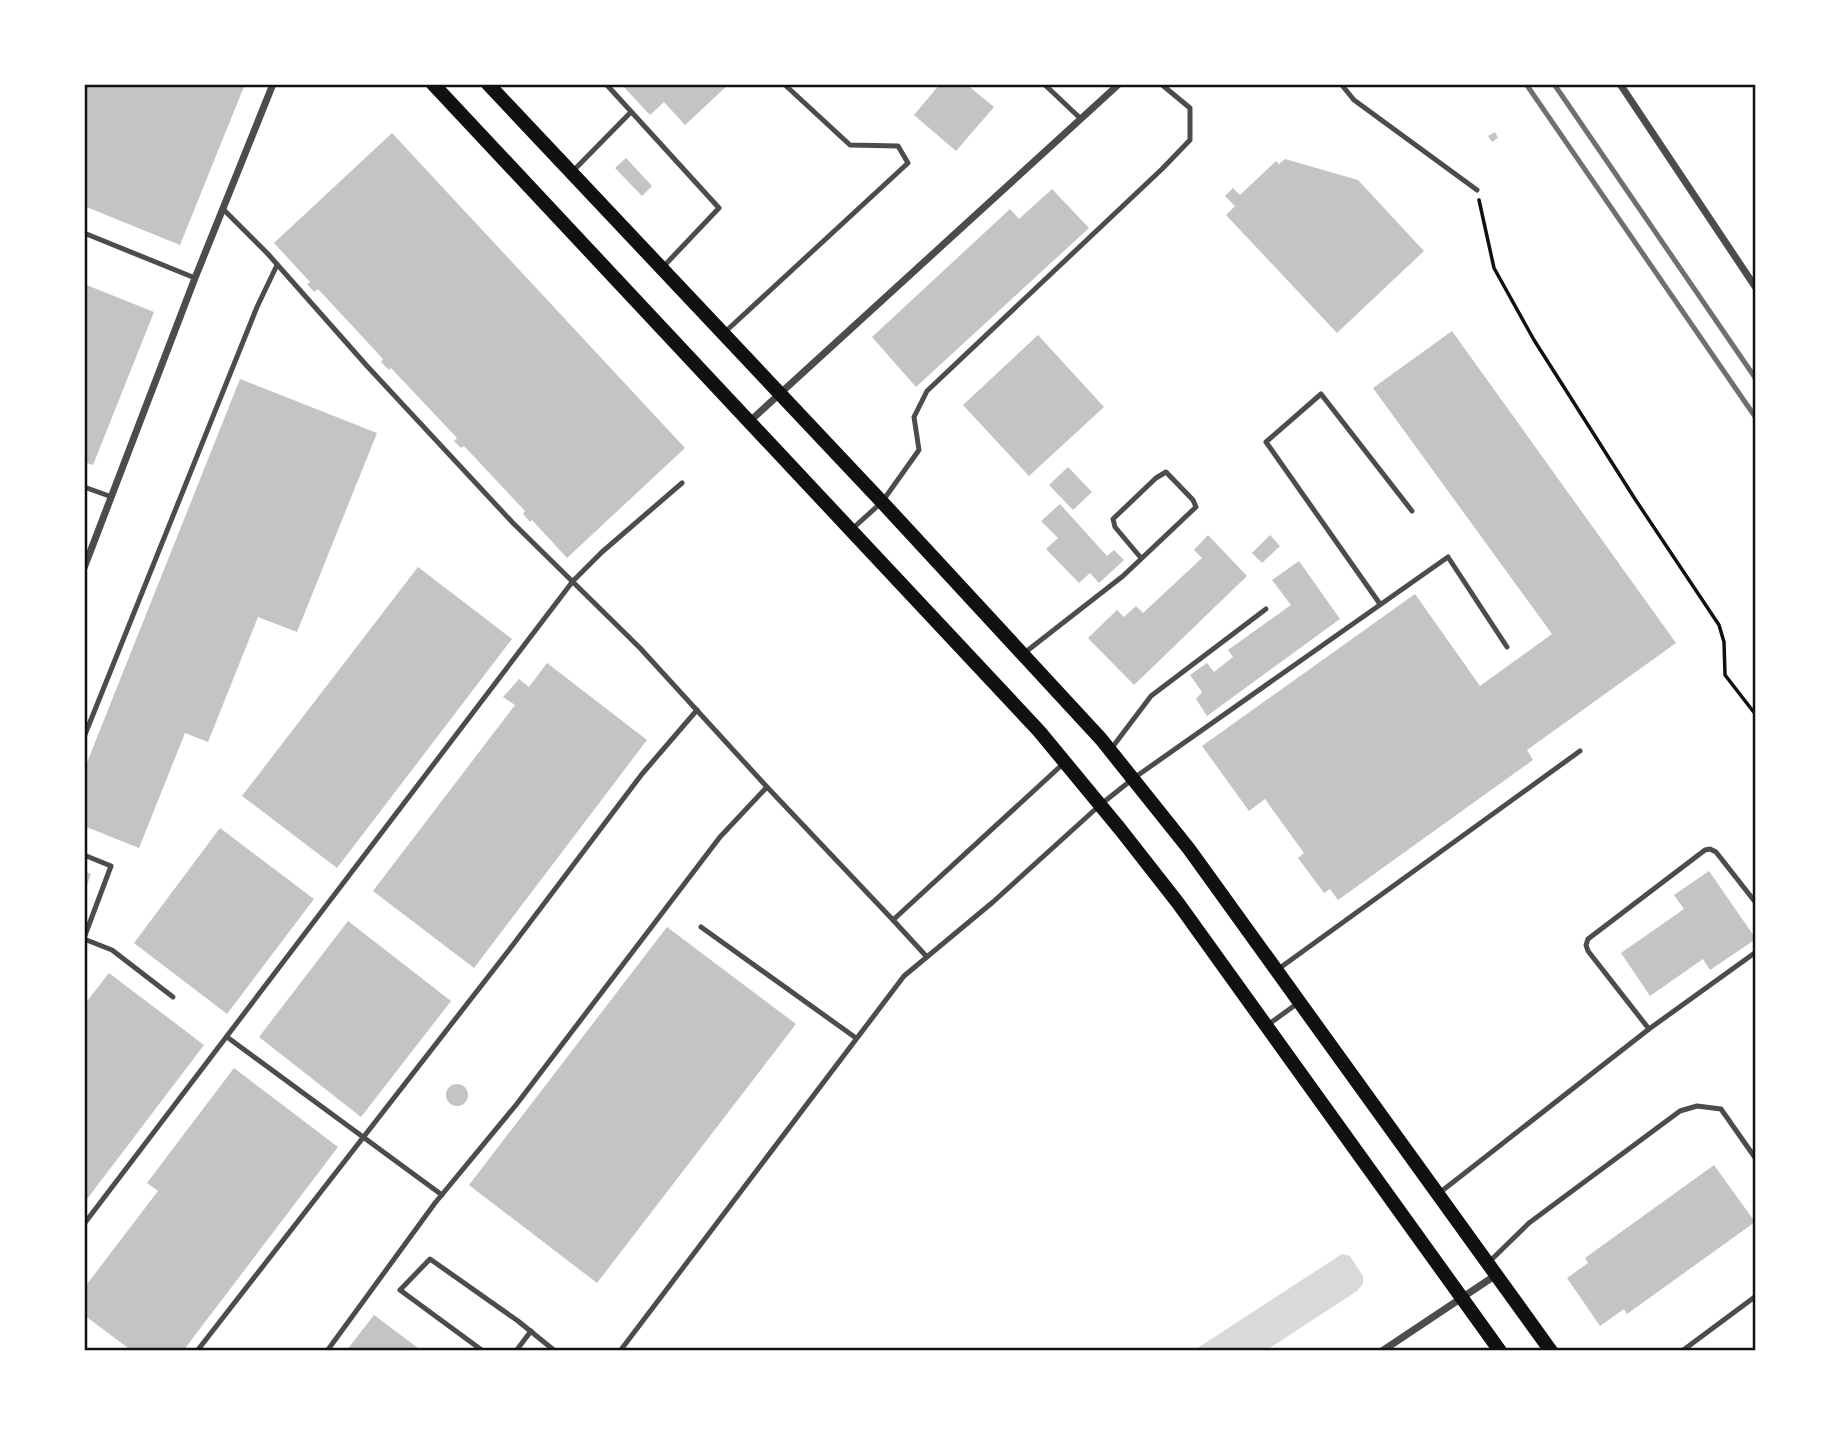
<svg xmlns="http://www.w3.org/2000/svg" width="1840" height="1435" font-family="Literata,serif">
<style>
.water{fill:#d9d9d9}
.building{fill:#c4c4c4}
.lines{fill:none;stroke-linecap:round;stroke-linejoin:round}
.path{stroke:#111;stroke-width:3.5}
.service{stroke:#4c4c4c;stroke-width:5}
.minor{stroke:#4c4c4c;stroke-width:7}
.secondary{stroke:#111;stroke-width:14}
.rail{stroke:#707070;stroke-width:5}
.neatline{fill:none;stroke:#111;stroke-width:2.5}
</style>
<rect width="100%" height="100%" fill="#fff"/>
<path class="water" d="M1342 1254 1350 1256 1363 1276V1284L1357 1291 1265 1351H1193Z"/>
<g class="building">
<path d="M84 84H245L180 245 84 206Z"/>
<path d="M621 84H729L685 125 664 102 650 115Z"/>
<path d="M940 84H966L994 107 956 151 914 115Z"/>
<path d="M1495 132 1498 138 1492 142 1488 136Z"/>
<path d="M392 133 685 448 567 558 532 520 530 522 523 514 525 511 464 446 461 448 454 441 457 438 391 368 389 370 381 362 383 359 318 289 314 292 307 284 310 282 274 243Z"/>
<path d="M626 158 652 186 642 196 615 168Z"/>
<path d="M1285 159 1358 180 1424 251 1337 333 1226 215 1235 206 1225 196 1233 188 1240 195 1276 161 1279 164Z"/>
<path d="M1052 189 1089 228 916 387 872 337 1010 209 1019 219Z"/>
<path d="M84 284 154 312 93 465 84 462Z"/>
<path d="M1452 331 1676 643 1527 750 1533 760 1338 900 1330 889 1324 893 1298 858 1304 853 1265 799 1249 811 1202 746 1415 594 1480 686 1552 634 1373 388Z"/>
<path d="M1038 335 1104 407 1029 476 963 405Z"/>
<path d="M240 379 377 433 297 632 258 617 208 742 185 733 139 848 84 826V770Z"/>
<path d="M1068 467 1092 492 1073 510 1049 485Z"/>
<path d="M1060 504 1107 556 1114 550 1124 560 1099 583 1090 573 1079 583 1046 549 1058 538 1041 521Z"/>
<path d="M1208 535 1247 576 1134 685 1088 638 1117 610 1124 617 1136 606 1143 613 1202 558 1194 550Z"/>
<path d="M1270 535 1280 546 1262 563 1252 553Z"/>
<path d="M1299 561 1340 619 1207 716 1196 699 1202 692 1190 675 1207 663 1214 672 1233 657 1228 650 1291 605 1272 580Z"/>
<path d="M418 567 512 639 337 868 242 796Z"/>
<path d="M547 663 647 740 474 968 373 891 515 705 503 697 519 679 529 687Z"/>
<path d="M220 828 314 899 227 1014 134 943Z"/>
<path d="M84 871 91 874 84 893Z"/>
<path d="M1709 871 1756 939 1710 970 1703 959 1650 996 1621 953 1684 909 1674 895Z"/>
<path d="M348 921 451 1001 361 1117 259 1037Z"/>
<path d="M667 927 796 1024 597 1283 469 1185Z"/>
<path d="M109 973 204 1045 84 1203V1005Z"/>
<path d="M234 1068 338 1147 183 1351H132L84 1315V1288L158 1191 147 1183Z"/>
<circle cx="457" cy="1095" r="11"/>
<path d="M1714 1165 1755 1222 1627 1314 1624 1309 1600 1326 1567 1278 1588 1263 1585 1258Z"/>
<path d="M374 1315 422 1351H346Z"/>
</g>
<g class="lines">
<path class="path" d="M1479 200 1494 268 1534 340 1635 499 1719 625 1724 642 1725 675 1756 715"/>
<g class="service">
<path d="M606 84 719 208 663 267"/>
<path d="M1044 84 1081 119"/>
<path d="M1341 84 1354 100 1477 190"/>
<path d="M572 172 631 112"/>
<path d="M223 209 268 254 367 366 512 522 640 648 767 787"/>
<path d="M84 233 195 278"/>
<path d="M725 332 908 163 898 146 850 145 784 84"/>
<path d="M84 487 112 497"/>
<path d="M851 530 882 502 919 450 914 417 927 391 1162 169 1190 140V108L1161 84"/>
<path d="M1380 604 1266 442 1321 394 1412 511"/>
<path d="M1023 654 1123 576 1196 507 1193 500 1166 472 1156 478 1113 519 1115 527 1141 558"/>
<path d="M84 737 257 307 277 265"/>
<path d="M1111 749 1151 696 1266 609"/>
<path d="M84 855 111 866 84 938"/>
<path d="M893 920 927 957"/>
<path d="M701 927 856 1038"/>
<path d="M84 939 112 950 173 997"/>
<path d="M1277 970 1580 751"/>
<path d="M1269 1024 1298 1003"/>
<path d="M1649 1029 1588 951 1586 945 1588 939 1705 850 1710 849 1716 852 1756 903"/>
<path d="M227 1037 442 1195"/>
<path d="M1438 1194 1649 1029 1756 952"/>
<path d="M84 1224 573 581 602 552 682 483"/>
<path d="M1488 1263 1529 1223 1680 1111 1697 1106 1721 1109 1756 1159"/>
<path d="M197 1351 509 950 642 774 697 710"/>
<path d="M327 1351 435 1203 516 1105 720 837 767 787 893 920 1064 763"/>
<path d="M483 1351 400 1290 430 1259 518 1321 555 1351"/>
<path d="M516 1351 531 1331"/>
<path d="M620 1351 904 976 993 902 1100 805 1134 778 1448 557 1507 647"/>
<path d="M1682 1351 1756 1296"/>
</g>
<g class="minor">
<path d="M1620 84 1756 288"/>
<path d="M750 421 1119 84"/>
<path d="M84 568 195 278 273 84"/>
<path d="M1382 1351 1496 1275"/>
</g>
<g class="secondary">
<path d="M433 84 1039 731 1120 829 1178 903 1500 1351"/>
<path d="M488 84 882 502 1101 739 1189 849 1551 1351"/>
</g>
<g class="rail">
<path d="M1526 84 1756 418"/>
<path d="M1554 84 1756 379"/>
</g>
</g>
<rect width="1840" height="1435" fill="none" stroke="#ffffff" stroke-width="172"/>
<rect x="86" y="86" width="1668" height="1263" class="neatline"/>
</svg>
